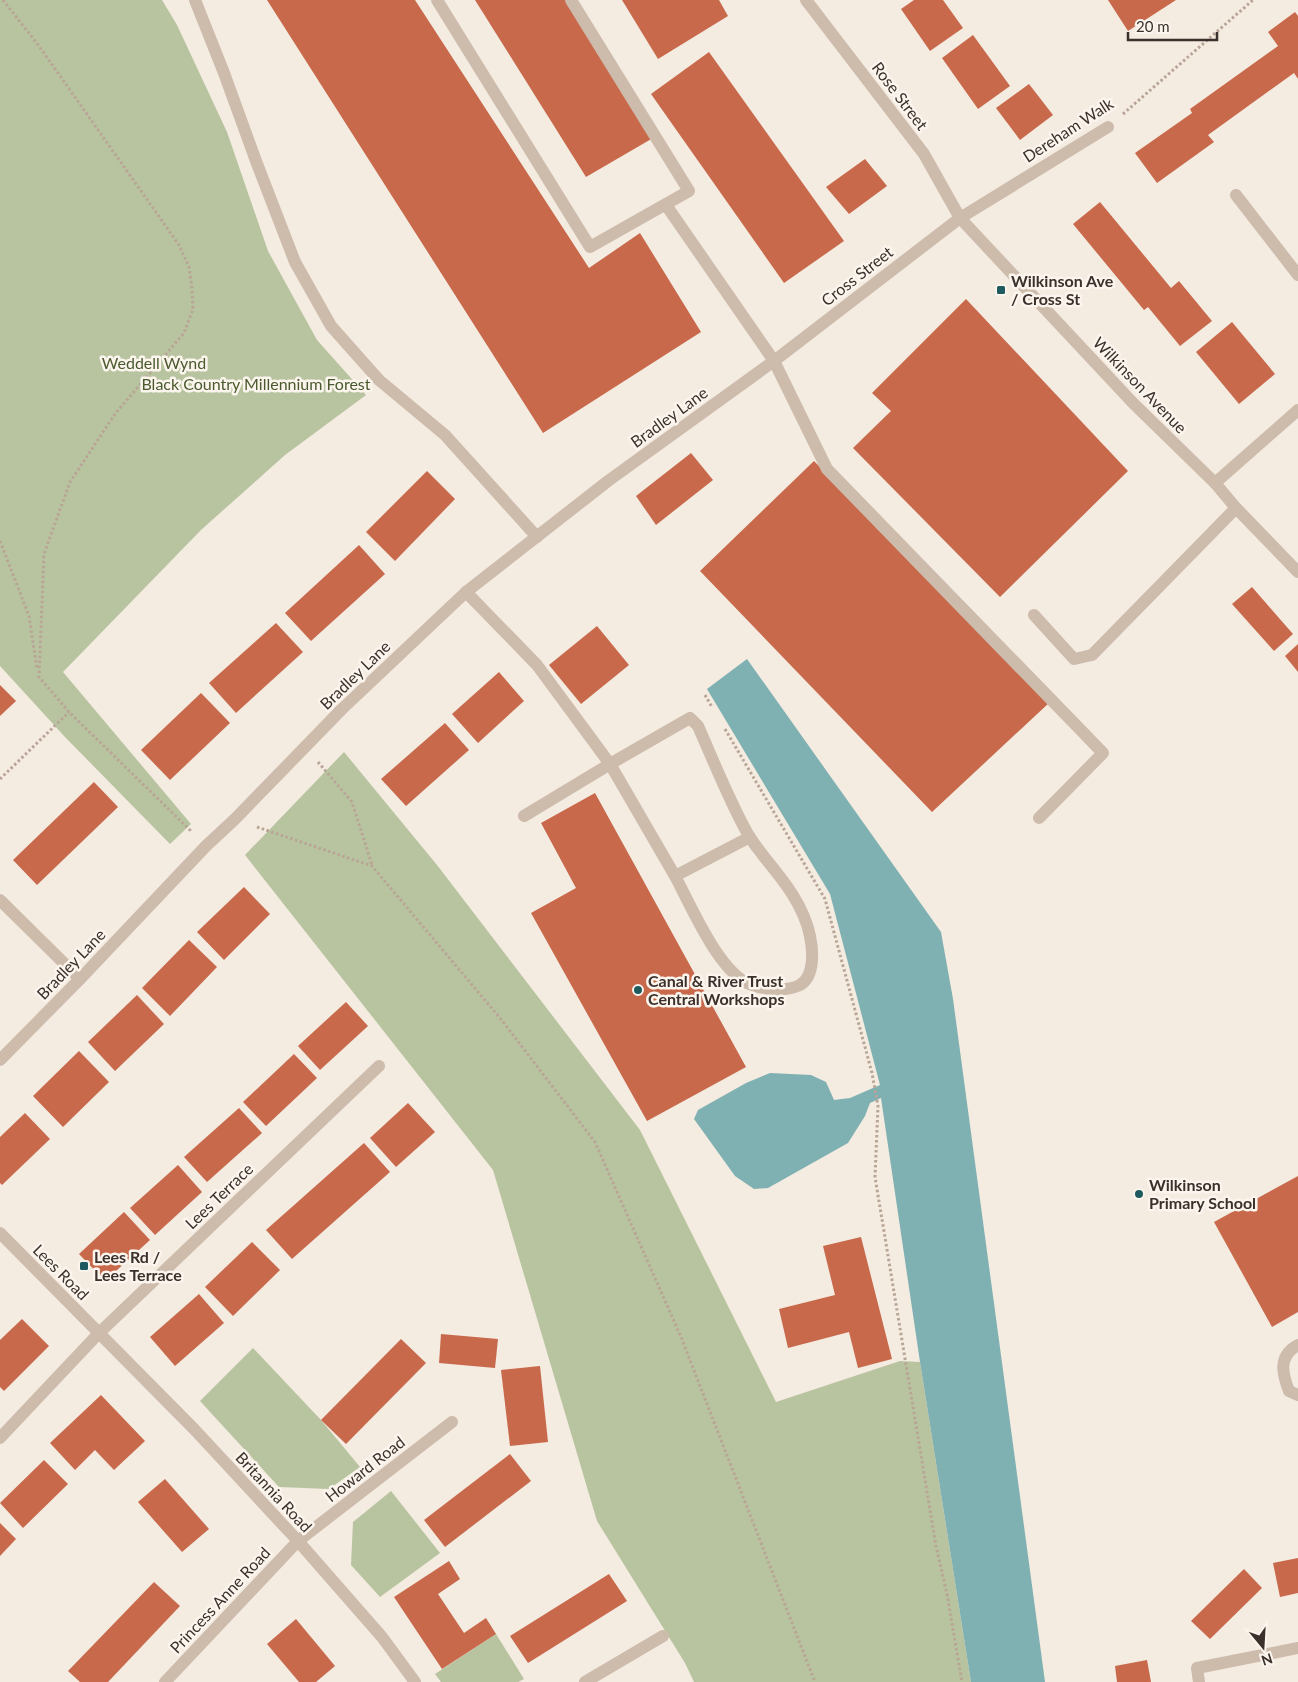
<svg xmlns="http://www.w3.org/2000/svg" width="1298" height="1682" font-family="Lato,sans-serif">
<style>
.green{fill:#b8c4a0}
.water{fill:#7fb0b2}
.building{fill:#c8694b}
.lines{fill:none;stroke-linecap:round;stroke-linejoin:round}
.path{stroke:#b9a596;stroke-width:3;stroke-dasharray:2.5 2.5;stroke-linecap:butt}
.service{stroke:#cdbbac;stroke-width:12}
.minor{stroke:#cdbbac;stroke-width:12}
.tertiary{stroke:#cdbbac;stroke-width:12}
.poi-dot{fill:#1f5a5e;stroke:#fbf5ee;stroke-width:2}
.labels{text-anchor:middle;stroke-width:5;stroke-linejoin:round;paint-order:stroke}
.street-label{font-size:16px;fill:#3b302b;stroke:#fbf5ee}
.poi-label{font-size:16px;font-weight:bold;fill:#3b302b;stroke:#fbf5ee;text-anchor:start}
.park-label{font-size:16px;fill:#4a5a2e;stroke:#fbf5ee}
</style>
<rect width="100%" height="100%" fill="#f4ebe1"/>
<g class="green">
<path d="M0 0H162L177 25 227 132 268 251 317 340 366 395 285 455 201 530 63 672 191 824 170 844 65 737 0 666Z"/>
<path d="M344 752 437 865 640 1130 776 1402 900 1361 920 1362 971 1682H694L685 1663 597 1521 493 1170 245 855Z"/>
<path d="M253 1348 321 1420 360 1467 329 1489 279 1487 200 1401Z"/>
<path d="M391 1491 440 1553 380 1597 351 1565 353 1522Z"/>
<path d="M496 1634 524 1679 518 1682H441L435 1674Z"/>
</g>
<path class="water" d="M747 659 941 932 953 999 1045 1682H971L920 1362 881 1098 870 1103 865 1116 848 1143 768 1188 754 1189 735 1176 694 1119 698 1110 746 1083 770 1073 811 1075 826 1082 834 1100 850 1098 880 1085 830 894 707 689Z"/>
<g class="building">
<path d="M267 0H415L589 268 640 233 701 332 543 433Z"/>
<path d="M475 0H566L653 138 586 177Z"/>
<path d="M622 0H719L728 16 658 59Z"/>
<path d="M914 0H943L963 28 930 51 901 9Z"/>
<path d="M1108 0H1176L1128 31Z"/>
<path d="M1295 12 1298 16V79L1294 73 1208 135 1214 142 1157 183 1135 153 1192 113 1190 109 1278 46 1268 32Z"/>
<path d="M973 35 1010 86 978 109 942 58Z"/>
<path d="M709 52 844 241 784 283 651 94Z"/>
<path d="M1029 84 1053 115 1020 140 996 108Z"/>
<path d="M865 159 887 186 849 214 826 187Z"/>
<path d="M1100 202 1171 288 1179 281 1212 321 1180 346 1148 307 1144 310 1073 224Z"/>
<path d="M966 299 1128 471 1000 597 853 448 891 411 872 393Z"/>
<path d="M1232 322 1275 374 1239 404 1196 352Z"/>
<path d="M691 453 713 480 656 525 636 496Z"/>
<path d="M814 461 1050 702 932 812 700 571Z"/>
<path d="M427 471 455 499 395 561 366 532Z"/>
<path d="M359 545 385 574 311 641 285 613Z"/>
<path d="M1252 587 1293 634 1274 651 1232 604Z"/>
<path d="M276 623 303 652 236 713 209 683Z"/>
<path d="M597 626 629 665 581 704 549 665Z"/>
<path d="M1298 644V672L1285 656Z"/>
<path d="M499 672 524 701 478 743 452 714Z"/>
<path d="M0 685 16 701 0 716Z"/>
<path d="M201 693 230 723 170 780 141 750Z"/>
<path d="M445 723 469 750 406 806 381 779Z"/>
<path d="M94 782 118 807 37 885 13 860Z"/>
<path d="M595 793 746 1067 647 1121 531 913 576 888 541 823Z"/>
<path d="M244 887 270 914 224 960 197 932Z"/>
<path d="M189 940 217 967 170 1016 142 988Z"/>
<path d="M137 995 164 1024 115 1071 88 1042Z"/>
<path d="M346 1002 368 1026 320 1070 298 1046Z"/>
<path d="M79 1051 109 1082 63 1127 33 1096Z"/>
<path d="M294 1054 317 1078 266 1126 243 1102Z"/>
<path d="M408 1103 435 1132 396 1167 370 1138Z"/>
<path d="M239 1108 262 1133 207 1182 184 1157Z"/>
<path d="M25 1113 50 1139 2 1185 0 1183V1137Z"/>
<path d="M364 1143 390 1172 292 1259 266 1230Z"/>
<path d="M178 1165 202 1192 155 1235 130 1208Z"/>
<path d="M1298 1176V1312L1272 1327 1214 1222Z"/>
<path d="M124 1212 150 1240 105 1281 79 1254Z"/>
<path d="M861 1237 892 1359 858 1368 849 1332 788 1348 779 1309 835 1295 823 1246Z"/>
<path d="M252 1242 280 1270 233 1316 205 1287Z"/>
<path d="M199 1294 224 1323 175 1366 150 1337Z"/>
<path d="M22 1319 49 1346 4 1391 0 1387V1340Z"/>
<path d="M441 1334 498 1339 495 1368 439 1363Z"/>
<path d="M401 1339 426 1363 346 1444 321 1420Z"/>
<path d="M540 1366 548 1442 510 1446 501 1370Z"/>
<path d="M101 1395 145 1441 114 1470 95 1450 75 1470 50 1443Z"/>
<path d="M510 1454 531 1481 445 1547 424 1520Z"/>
<path d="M44 1460 68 1484 23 1528 0 1503Z"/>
<path d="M165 1479 209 1529 182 1552 138 1502Z"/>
<path d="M0 1523 16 1539 0 1556Z"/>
<path d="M1298 1558V1593L1280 1597 1273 1563Z"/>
<path d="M449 1561 460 1579 438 1594 464 1633 486 1618 496 1634 442 1669 394 1597Z"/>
<path d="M1244 1569 1262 1588 1210 1639 1191 1621Z"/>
<path d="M609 1574 627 1601 528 1663 510 1636Z"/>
<path d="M154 1582 180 1606 108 1682H80L68 1671Z"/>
<path d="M296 1619 335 1666 316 1682H299L267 1644Z"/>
<path d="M1147 1660 1151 1682H1117L1115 1666Z"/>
</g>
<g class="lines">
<g class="path">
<path d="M3 0 39 46 179 245 189 267 192 288 193 309 184 333 115 414 70 482 44 554 39 677 69 712 192 832"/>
<path d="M1123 114 1253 0"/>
<path d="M0 541 29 616 37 669"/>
<path d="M705 695 712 707"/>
<path d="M725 729 825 899 872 1073 878 1106 875 1177 936 1546 947 1594 962 1682"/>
<path d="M318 762 352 802 372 865"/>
<path d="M0 779 69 712"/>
<path d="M257 827 372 866 500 1018 595 1142 681 1337 815 1682"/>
</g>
<g class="service">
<path d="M195 0 224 73 256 161 295 262 331 326 379 380 445 435 537 537"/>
<path d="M437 0 590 247 689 191 571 0"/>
<path d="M666 205 774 361 827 469 1103 753 1039 818"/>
<path d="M466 592 537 665 610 764 675 876"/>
<path d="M1034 615 1074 659 1092 655 1236 508"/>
<path d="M524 816 610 764 690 718 698 726C714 762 730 803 749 836 754 844 760 851 765 858 784 881 804 906 810 936 813 951 815 976 800 985 790 990 781 990 771 989 762 988 752 986 745 982 716 965 691 906 675 876L750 837"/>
<path d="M1298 1345C1278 1356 1282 1373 1289 1391L1298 1395"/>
</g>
<g class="minor">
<path d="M1236 195 1298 275"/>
<path d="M960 218 1108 127"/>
<path d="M1215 483 1298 410"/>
<path d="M0 900 80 979"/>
<path d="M0 1233 194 1429 298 1541 382 1637 415 1682"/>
<path d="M0 1438 99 1333 379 1066"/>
<path d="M165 1682 298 1541 452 1422"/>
<path d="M585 1682 663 1636"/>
<path d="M1199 1682 1197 1668 1298 1648"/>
</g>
<g class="tertiary">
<path d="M806 0 924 154 960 218 1133 403 1215 483 1236 508 1298 572"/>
<path d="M0 1060 80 979 206 846 235 819 341 710 466 592 608 481 774 361 960 218"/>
</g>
</g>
<g class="poi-dot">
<rect x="996" y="285" width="10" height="10" rx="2.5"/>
<circle cx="638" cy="990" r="5"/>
<circle cx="1139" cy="1194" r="5"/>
<rect x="79" y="1261" width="10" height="10" rx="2.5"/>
</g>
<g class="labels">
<g class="street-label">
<text transform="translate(900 96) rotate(53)" y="6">Rose Street</text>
<text transform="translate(1068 130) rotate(-33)" y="6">Dereham Walk</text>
<text transform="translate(857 276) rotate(-38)" y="6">Cross Street</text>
<text transform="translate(1140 385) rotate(46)" y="6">Wilkinson Avenue</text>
<text transform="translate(669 417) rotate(-36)" y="6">Bradley Lane</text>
<text transform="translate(355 675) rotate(-44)" y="6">Bradley Lane</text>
<text transform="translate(71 964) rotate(-46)" y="6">Bradley Lane</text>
<text transform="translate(219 1196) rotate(-44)" y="6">Lees Terrace</text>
<text transform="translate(61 1272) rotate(45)" y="6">Lees Road</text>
<text transform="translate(365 1469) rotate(-38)" y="6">Howard Road</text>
<text transform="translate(274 1492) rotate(47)" y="6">Britannia Road</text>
<text transform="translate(220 1600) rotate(-47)" y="6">Princess Anne Road</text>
</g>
<g class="poi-label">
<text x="1011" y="287">Wilkinson Ave<tspan x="1011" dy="18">/ Cross St</tspan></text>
<text x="648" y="987">Canal &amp; River Trust<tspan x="648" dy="18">Central Workshops</tspan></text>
<text x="1149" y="1191">Wilkinson<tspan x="1149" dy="18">Primary School</tspan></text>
<text x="94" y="1263">Lees Rd /<tspan x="94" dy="18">Lees Terrace</tspan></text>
</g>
<g class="park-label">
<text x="154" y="369">Weddell Wynd</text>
<text x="256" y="390">Black Country Millennium Forest</text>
</g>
</g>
<g transform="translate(1263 1647) rotate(162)" stroke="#fbf5ee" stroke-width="4" paint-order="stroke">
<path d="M0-4L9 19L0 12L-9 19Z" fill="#3b302b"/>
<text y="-8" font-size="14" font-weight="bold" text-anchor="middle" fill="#3b302b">N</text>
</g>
<path d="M1128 32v8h89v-8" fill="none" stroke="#3b302b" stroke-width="2.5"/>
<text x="1136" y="32" font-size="15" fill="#3b302b" stroke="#fbf5ee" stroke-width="4" paint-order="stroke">20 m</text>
</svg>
